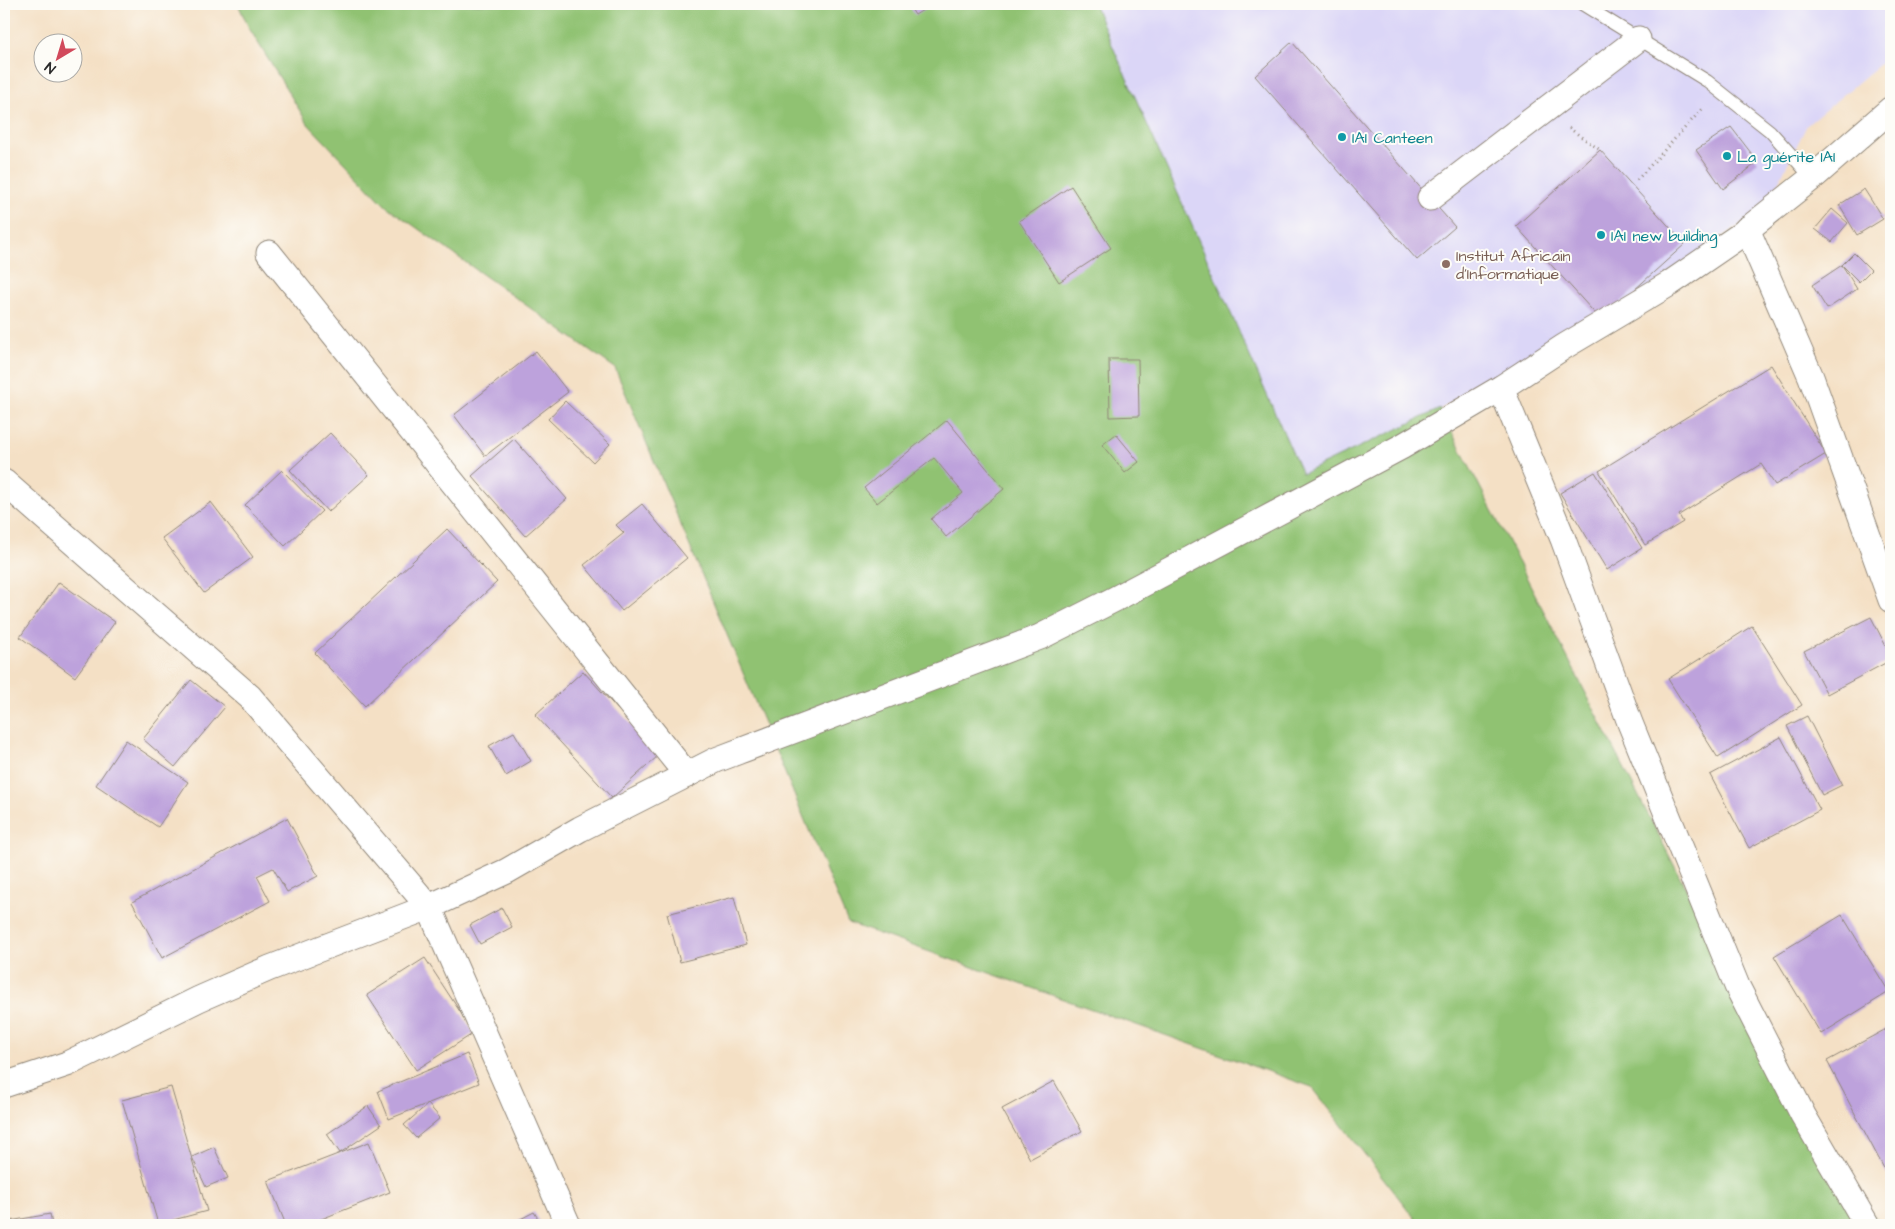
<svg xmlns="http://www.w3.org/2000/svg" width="1895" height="1229" font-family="'Architects Daughter',sans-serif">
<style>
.built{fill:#dbd6f7}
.green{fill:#90c272;stroke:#5e764e}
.building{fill:#bda2dc}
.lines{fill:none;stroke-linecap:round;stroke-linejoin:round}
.lane-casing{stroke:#908678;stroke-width:14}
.street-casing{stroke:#908678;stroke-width:27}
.path{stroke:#908678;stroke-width:3;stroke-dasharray:1 4;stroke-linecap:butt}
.lane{stroke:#fff;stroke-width:12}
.street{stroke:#fff;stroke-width:25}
.culture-dot{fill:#0f9aa8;stroke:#fdfcf7;stroke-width:2}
.education-dot{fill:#8d6e63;stroke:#fdfcf7;stroke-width:2}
.labels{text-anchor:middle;stroke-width:4;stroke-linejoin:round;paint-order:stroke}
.culture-label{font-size:16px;fill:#0d838f;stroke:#fdfcf7;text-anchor:start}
.education-label{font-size:16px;fill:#785e54;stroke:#fdfcf7;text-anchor:start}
</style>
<rect width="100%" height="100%" fill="#fdfcf7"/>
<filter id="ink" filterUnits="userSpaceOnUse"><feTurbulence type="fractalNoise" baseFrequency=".02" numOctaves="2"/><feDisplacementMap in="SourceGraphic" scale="10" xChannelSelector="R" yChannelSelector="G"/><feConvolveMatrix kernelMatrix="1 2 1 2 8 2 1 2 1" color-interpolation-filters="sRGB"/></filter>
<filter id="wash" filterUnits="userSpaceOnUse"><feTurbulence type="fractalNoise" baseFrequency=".0096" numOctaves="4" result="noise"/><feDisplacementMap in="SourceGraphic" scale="20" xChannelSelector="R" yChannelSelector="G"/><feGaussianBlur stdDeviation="1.12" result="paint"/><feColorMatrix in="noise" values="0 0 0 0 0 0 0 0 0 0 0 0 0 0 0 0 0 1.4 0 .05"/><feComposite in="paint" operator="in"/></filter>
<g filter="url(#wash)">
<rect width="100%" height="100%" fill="#f4e0c5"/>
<path class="built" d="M1094 4H1891V55L1807 125 1766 207 1601 320 1440 409 1302 475Z"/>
<path class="green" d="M238 4H1094L1302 474 1440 409 1832 1173 1883 1225H1420L1312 1087 848 923 615 368 386 206 308 124 249 28Z"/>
<g id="blocks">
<g class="building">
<path d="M908 4H933L915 15Z"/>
<path d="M1292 42 1455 227 1417 260 1255 76Z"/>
<path d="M1731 127 1758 162 1723 189 1696 150Z"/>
<path d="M1600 150 1685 244 1601 320 1516 226Z"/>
<path d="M1071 186 1111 248 1059 282 1019 221Z"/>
<path d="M1864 189 1883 219 1857 235 1839 205Z"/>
<path d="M1832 209 1848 223 1832 242 1815 229Z"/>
<path d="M1854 253 1871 270 1859 282 1842 265Z"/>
<path d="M1842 265 1857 289 1827 309 1812 285Z"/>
<path d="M536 351 568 392 485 456 454 415Z"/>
<path d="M1109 359H1138L1139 416 1110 417Z"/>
<path d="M1771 365 1826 454 1775 485 1761 464 1679 515 1683 522 1645 545 1599 471Z"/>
<path d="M565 401 610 444 593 462 548 419Z"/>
<path d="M947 420 1004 489 946 537 931 519 963 493 934 458 877 503 864 488Z"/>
<path d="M330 433 369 475 328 512 290 470Z"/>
<path d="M1116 434 1139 462 1125 473 1102 445Z"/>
<path d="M514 439 567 499 525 536 472 476Z"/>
<path d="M282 470 322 511 285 546 245 505Z"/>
<path d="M1595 472 1642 548 1607 570 1560 493Z"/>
<path d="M211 502 253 557 204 593 162 538Z"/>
<path d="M642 504 687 558 622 611 584 565 624 533 616 525Z"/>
<path d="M447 529 497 582 365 706 315 653Z"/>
<path d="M59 582 115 622 75 677 20 637Z"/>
<path d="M1871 617 1891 656V660L1827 694 1804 651Z"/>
<path d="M1752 626 1802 705 1718 758 1668 679Z"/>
<path d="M583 671 659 755 612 798 535 715Z"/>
<path d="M191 680 225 707 175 767 143 739Z"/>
<path d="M1807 716 1842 785 1822 795 1787 726Z"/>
<path d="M514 732 531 761 506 776 489 746Z"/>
<path d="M1781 737 1820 810 1749 848 1710 775Z"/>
<path d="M126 740 188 782 158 827 96 785Z"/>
<path d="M287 818 318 876 287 892 273 868 257 876 270 901 162 958 132 902Z"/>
<path d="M734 897 746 945 680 962 667 914Z"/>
<path d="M502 908 512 927 480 944 470 925Z"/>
<path d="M1842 915 1889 992 1821 1034 1774 956Z"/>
<path d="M425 958 474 1033 416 1070 367 995Z"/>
<path d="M1888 1028 1891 1034V1172L1887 1174 1827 1061Z"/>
<path d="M467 1054 479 1083 389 1119 378 1091Z"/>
<path d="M1054 1081 1082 1131 1030 1159 1002 1109Z"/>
<path d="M171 1087 207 1211 158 1224 122 1100Z"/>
<path d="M428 1104 440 1118 416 1138 404 1125Z"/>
<path d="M368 1106 381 1125 340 1153 327 1134Z"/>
<path d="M369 1142 390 1192 306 1225H286L268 1181Z"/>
<path d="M214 1147 228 1178 206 1187 192 1157Z"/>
<path d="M534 1212 542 1225H509Z"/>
<path d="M50 1214 52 1225H4V1222Z"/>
</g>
</g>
</g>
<g filter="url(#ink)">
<use href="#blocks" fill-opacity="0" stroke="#908678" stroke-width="1"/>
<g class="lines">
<g class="lane-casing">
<path id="lane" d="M1582 4 1707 81 1770 131 1812 178"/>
</g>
<g class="street-casing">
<g id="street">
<path d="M1430 198 1638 39"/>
<path d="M1747 229 1811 377 1891 600"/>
<path d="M269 253 687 775"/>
<path d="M1501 388 1563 539 1630 723 1737 986 1803 1115 1867 1225"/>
<path d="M4 482 250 697 429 907 568 1225"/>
<path d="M4 1085 67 1064 199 999 270 968 429 907 507 871 580 829 716 760 1040 637 1115 599 1401 447 1501 388 1565 346 1669 284 1739 236 1812 178 1891 109"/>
</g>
</g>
<g class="path">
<path d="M1569 128 1600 150"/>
<path d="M1637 180 1704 107"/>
</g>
<use href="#lane" class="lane"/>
<use href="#street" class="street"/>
</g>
</g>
<g class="culture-dot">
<circle cx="1342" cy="137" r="5"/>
<circle cx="1727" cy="156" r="5"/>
<circle cx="1601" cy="235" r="5"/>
</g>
<circle class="education-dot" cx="1446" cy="264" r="5"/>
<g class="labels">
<g class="culture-label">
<text x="1352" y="143">IAI Canteen</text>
<text x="1737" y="162">La guérite IAI</text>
<text x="1611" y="241">IAI new building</text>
</g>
<g class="education-label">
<text x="1456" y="261">Institut Africain<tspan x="1456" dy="18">d'Informatique</tspan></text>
</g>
</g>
<rect width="1895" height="1229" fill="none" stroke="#fdfcf7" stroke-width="20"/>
<g transform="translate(58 58) rotate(218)"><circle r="24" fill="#fdfcf7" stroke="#a9a8a5"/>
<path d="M0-4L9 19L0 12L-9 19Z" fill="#d1495b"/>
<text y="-8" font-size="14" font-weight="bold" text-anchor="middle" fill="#2b2b2b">N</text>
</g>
</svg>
